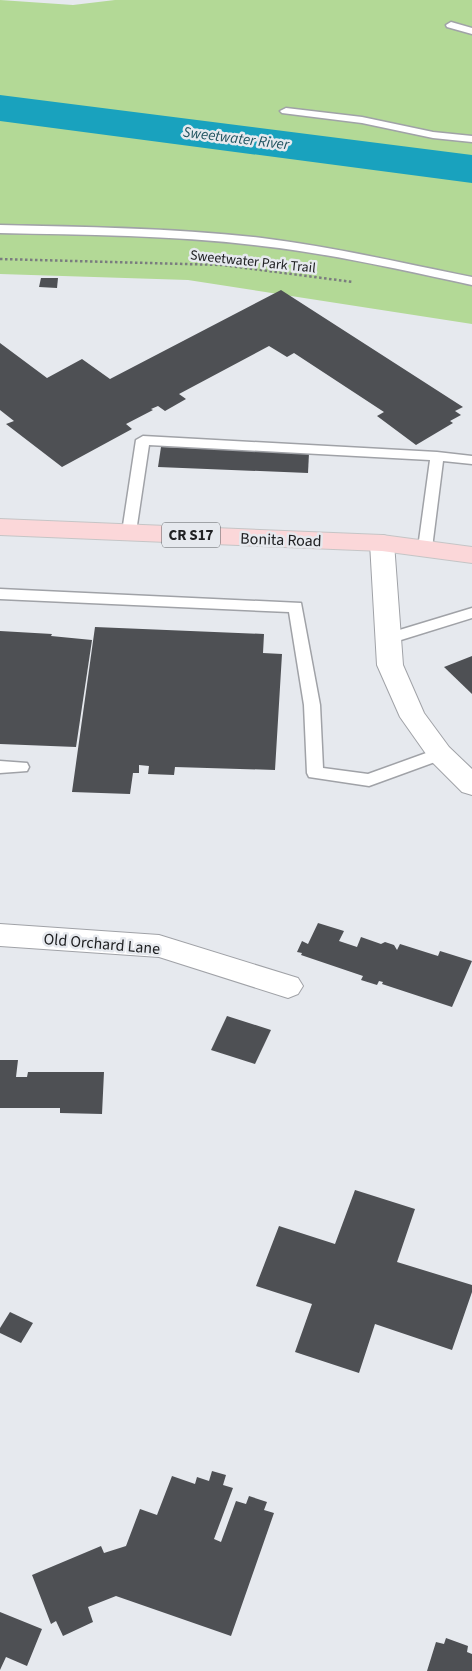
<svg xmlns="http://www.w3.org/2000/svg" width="472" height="1671" font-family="'Source Sans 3',sans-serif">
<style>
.green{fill:#b3d996}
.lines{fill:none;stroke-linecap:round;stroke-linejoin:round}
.river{fill:#19a2be;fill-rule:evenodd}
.building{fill:#4e5054}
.service-casing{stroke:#a0a2a7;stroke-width:3}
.minor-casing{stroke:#a0a2a7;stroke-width:2}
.primary-casing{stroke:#c5c5c6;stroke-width:2}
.path{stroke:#7a7c7f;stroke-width:2.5;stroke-dasharray:2.5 2.5;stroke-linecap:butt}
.service{fill:#fff;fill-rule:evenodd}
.minor{fill:#fff;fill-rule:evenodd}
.primary{fill:#fbd7d9;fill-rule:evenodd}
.labels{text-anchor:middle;stroke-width:5;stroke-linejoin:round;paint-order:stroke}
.far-street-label{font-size:14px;fill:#202123;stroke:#e6e9ee}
.far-water-label{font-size:15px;font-style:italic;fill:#215460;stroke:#e6e9ee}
.shield{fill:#e6e9ee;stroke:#5b5d60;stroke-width:1}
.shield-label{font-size:15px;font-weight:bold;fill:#202123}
.street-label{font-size:16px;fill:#202123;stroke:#e6e9ee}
</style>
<rect width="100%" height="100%" fill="#e6e9ee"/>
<path class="green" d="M0 0 73 5 115 0H472V324L188 280 0 274Z"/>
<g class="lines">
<path class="river" d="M0 95 472 155V183L0 121Z"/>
</g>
<g class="building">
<path d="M41 278H58L57 288 39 287Z"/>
<path d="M281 290 463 407 455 411 461 415 450 421 453 423 416 445 377 416 384 412 294 353 287 357 269 346 179 394 186 399 165 411 158 406 151 409 153 410 126 424 132 429 62 467 6 424 14 421 0 410V343L47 378 82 359 110 379Z"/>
<path d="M161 447 309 453 308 473 158 467Z"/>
<path d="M95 627 264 634 263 653 282 654 275 770 175 767 174 775 148 774 149 766 139 765V773H133L130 794 72 792Z"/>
<path d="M0 631 52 634 51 636 92 640 76 747 0 744Z"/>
<path d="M472 656V694L444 667Z"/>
<path d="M318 923 344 931 339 941 357 947 361 937 381 944 385 942 394 945 397 950 400 944 438 956 440 951 472 961 452 1007 382 984 383 982 379 981 377 985 361 980 363 976 301 955 302 953 297 952 302 941 308 944Z"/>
<path d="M227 1016 271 1030 255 1064 211 1050Z"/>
<path d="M0 1060H18L16 1077H27L28 1072H104L102 1114 60 1113V1108H0Z"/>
<path d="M355 1190 415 1209 397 1262 472 1285V1292L452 1350 375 1324 359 1373 295 1352 312 1304 256 1286 279 1226 335 1244Z"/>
<path d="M10 1312 33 1323 21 1343 0 1333V1328Z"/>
<path d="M212 1471 226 1475 223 1485 233 1488 214 1539 221 1542 236 1501 246 1504 249 1496 267 1502 264 1510 274 1513 231 1636 116 1596 88 1607 93 1622 63 1636 56 1621 51 1624 32 1575 101 1546 104 1553 126 1546 140 1509 157 1515 172 1476 195 1484 197 1477 209 1481Z"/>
<path d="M0 1612 42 1629 27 1666 6 1657 0 1670Z"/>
<path d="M446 1638 468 1646 467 1652 472 1654V1671H427L436 1642 444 1644Z"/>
</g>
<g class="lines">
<g class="service-casing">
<g id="service">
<path d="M451 22 472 28V34L447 27 446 25Z"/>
<path d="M286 108 362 117 433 132 472 136V142L433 138 362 123 282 113 280 111Z"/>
<path d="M0 225C87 227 175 228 262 238 333 247 402 263 472 277V285C402 270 333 254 262 246 175 235 87 235 0 233Z"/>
<path d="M143 436 437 452 472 456V464L443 461 432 548 425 553 418 548 430 460 149 445 136 532 129 537 122 532 136 440Z"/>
<path d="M0 589 301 603 320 705 323 768 368 774 440 748 446 750 448 754 446 758 369 786 309 777 307 773 304 705 289 612 0 599Z"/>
<path d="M472 608V618L388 644 383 643 381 639 383 635Z"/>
<path d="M0 761 27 763 29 767 27 771 0 773Z"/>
</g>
</g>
<g class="minor-casing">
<g id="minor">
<path d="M382 535 391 537 394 543 403 665 424 713 449 747 472 769V795L462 792 431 761 400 717 377 665 370 543 373 537Z"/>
<path d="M0 924 159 935 298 978 303 986 298 994 288 998 159 957 0 946Z"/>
</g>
</g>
<g class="primary-casing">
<path id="primary" d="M0 519 382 535 472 547V563L382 551 0 535Z"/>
</g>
<path class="path" d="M0 259 222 265 353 282"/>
<use href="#service" class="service"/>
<use href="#minor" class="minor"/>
<use href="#primary" class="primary"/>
</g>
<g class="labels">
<g class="far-street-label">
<text transform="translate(253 261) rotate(6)" y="5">Sweetwater Park Trail</text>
</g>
<g class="far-water-label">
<text transform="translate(236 138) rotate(7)" y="5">Sweetwater River</text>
</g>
<rect class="shield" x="162" y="522.5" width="58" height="25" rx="4"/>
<g class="shield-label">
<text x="191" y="540">CR S17</text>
</g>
<g class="street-label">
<text transform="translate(281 539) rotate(2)" y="6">Bonita Road</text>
<text transform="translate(102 943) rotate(5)" y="6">Old Orchard Lane</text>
</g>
</g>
</svg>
